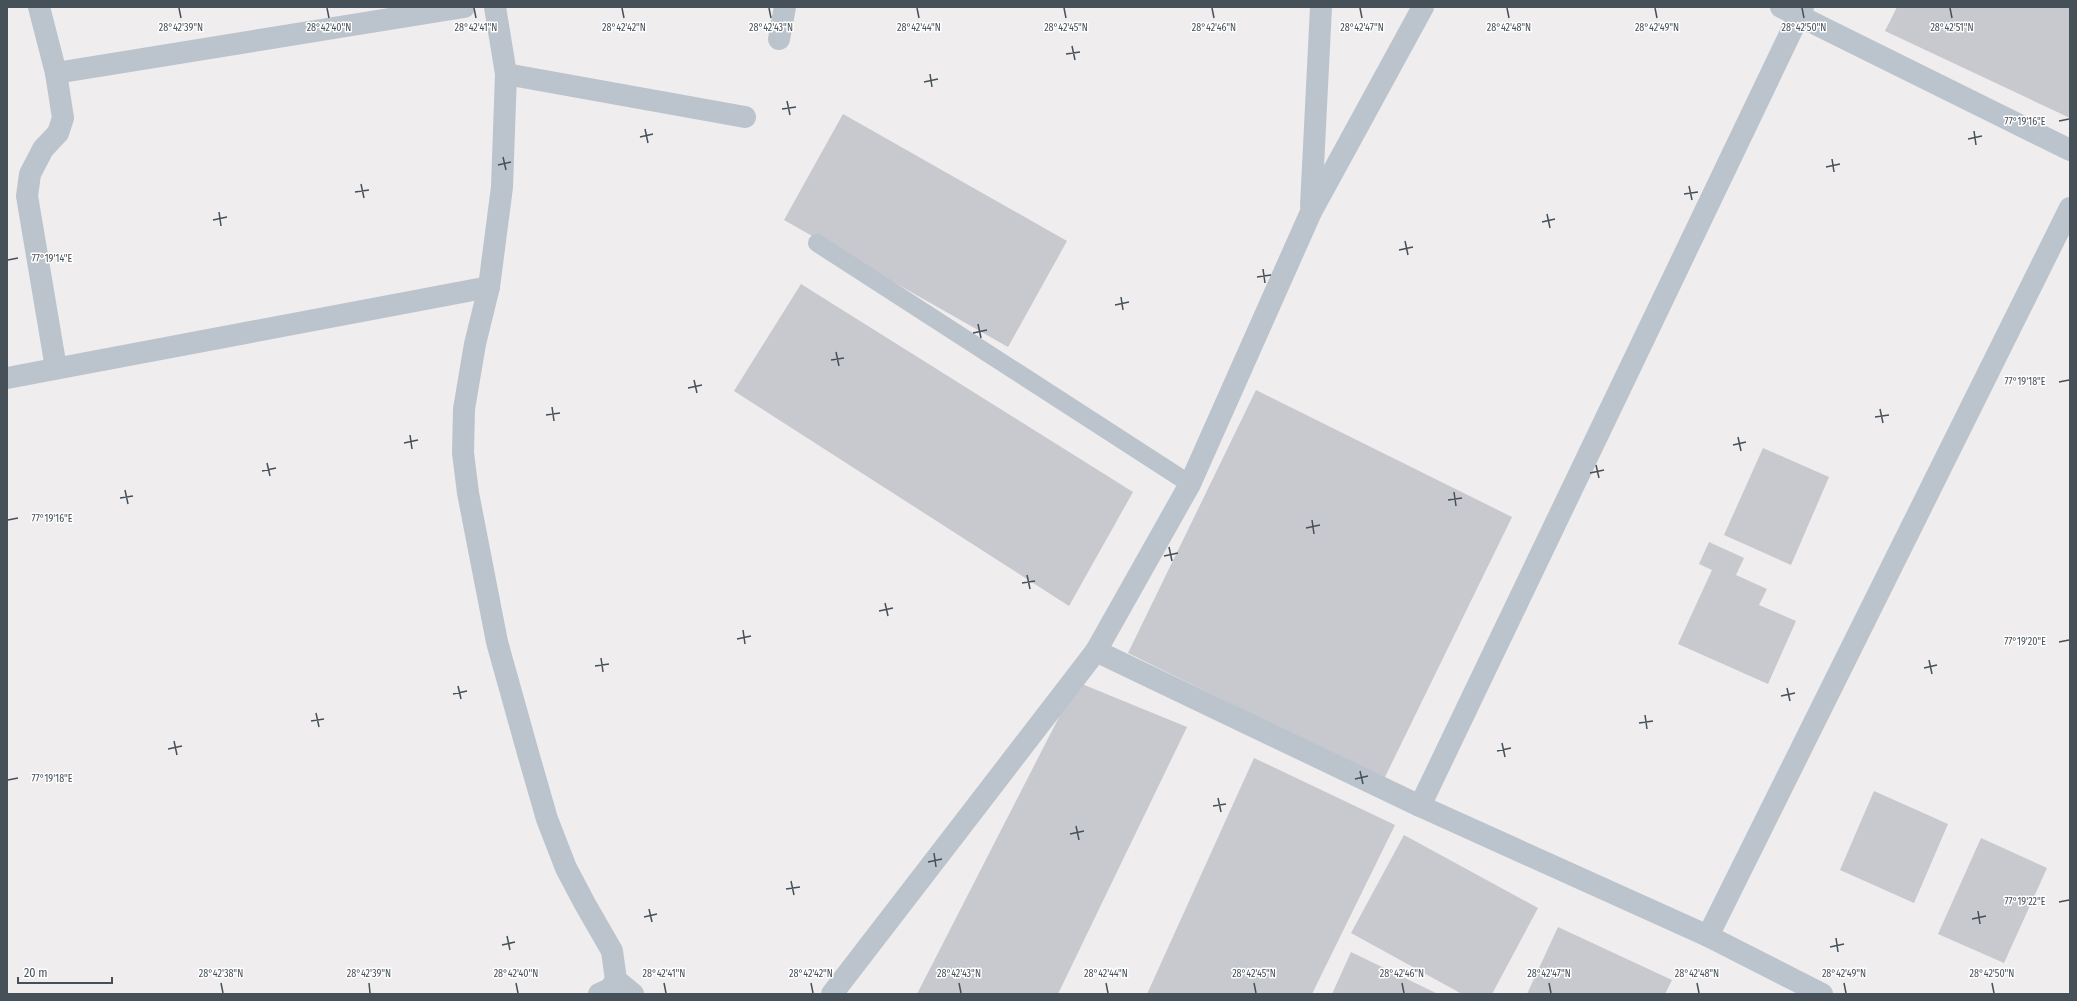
<svg xmlns="http://www.w3.org/2000/svg" width="2077" height="1001" font-family="'Fira Sans Condensed',sans-serif">
<style>
.building{fill:#c7c9cf}
.lines{fill:none;stroke-linecap:round;stroke-linejoin:round}
.service{stroke:#bbc4cc;stroke-width:18}
.minor{stroke:#bbc4cc;stroke-width:22}
.ticks{fill:none;stroke:#465059;stroke-width:1.5}
.ticks-label{font-size:10px;text-anchor:middle;fill:#465059;stroke:#fff;stroke-width:3;stroke-linejoin:round;paint-order:stroke}
</style>
<rect width="100%" height="100%" fill="#efeded"/>
<g class="building">
<path d="M1897 7H2070V118L1885 31Z"/>
<path d="M843 114 1067 241 1008 347 784 220Z"/>
<path d="M801 284 1133 492 1069 606 734 391Z"/>
<path d="M1256 390 1512 517 1384 779 1128 653Z"/>
<path d="M1763 448 1829 477 1791 565 1724 535Z"/>
<path d="M1709 542 1744 558 1736 575 1767 589 1759 605 1796 621 1768 684 1678 644 1712 570 1699 564Z"/>
<path d="M1077 682 1187 727 1058 994H917Z"/>
<path d="M1254 758 1395 825 1312 994H1147Z"/>
<path d="M1874 791 1948 824 1914 903 1840 870Z"/>
<path d="M1404 835 1538 908 1492 994H1462L1351 933Z"/>
<path d="M1981 838 2047 868 2004 963 1938 934Z"/>
<path d="M1558 927 1672 980 1665 994H1527Z"/>
<path d="M1351 952 1438 994H1332Z"/>
</g>
<g class="lines">
<path class="service" d="M817 243 1190 484"/>
<g class="minor">
<path d="M39 7 56 73 63 118 58 133 43 149 30 174 27 196 56 368"/>
<path d="M495 7 506 74 502 187 489 287 475 344 464 409 463 453 468 493 497 642 528 753 547 819 566 868 585 904 612 951 616 980 610 989 599 994"/>
<path d="M1423 7 1311 212 1190 484 1096 651 1420 806 1708 936 1822 994"/>
<path d="M1781 7 2070 150"/>
<path d="M779 39 785 7"/>
<path d="M56 73 464 7"/>
<path d="M506 74 745 117"/>
<path d="M1311 206 1321 7"/>
<path d="M7 378 489 287"/>
<path d="M1420 806 1803 7"/>
<path d="M1708 936 2070 208"/>
<path d="M616 980 633 994"/>
<path d="M832 994 1096 651"/>
</g>
</g>
<path class="ticks" d="M179 8 181 18M327 8 329 18M474 8 476 18M622 8 624 18M769 8 771 18M917 8 919 18M1064 8 1066 18M1212 8 1214 18M1360 8 1362 18M1507 8 1509 18M1655 8 1657 18M1802 8 1804 18M1950 8 1952 18M1072 46 1075 60M1066 54 1080 52M930 74 932 87M924 82 938 79M787 101 790 115M782 109 796 107M2059 121 2069 119M645 129 648 143M1974 131 1976 145M640 137 653 134M1968 139 1982 136M503 157 506 170M1832 159 1834 172M498 165 511 162M1826 167 1840 164M361 184 364 198M1689 186 1692 200M355 192 369 190M1684 194 1698 192M219 212 221 226M1547 214 1550 228M213 220 227 217M1542 222 1555 219M1405 241 1408 255M1399 250 1413 247M8 260 18 258M1263 269 1265 283M1257 277 1271 275M1121 297 1123 310M1115 305 1129 302M978 324 981 338M973 333 987 330M836 352 839 366M831 360 844 358M694 380 697 393M2059 382 2069 380M688 388 702 385M552 407 554 421M1880 409 1883 423M546 415 560 413M1875 417 1889 415M410 435 412 449M1738 437 1741 451M404 443 418 440M1733 445 1746 442M267 463 270 476M1596 465 1599 478M262 471 276 468M1590 473 1604 470M125 490 128 504M1454 492 1456 506M120 498 133 496M1448 500 1462 498M8 520 18 518M1312 520 1314 534M1306 528 1320 525M1169 547 1172 561M1164 556 1178 553M1027 575 1030 589M1022 583 1035 581M885 603 888 616M879 611 893 608M743 630 745 644M737 639 751 636M2059 642 2069 640M601 658 603 672M1929 660 1932 674M595 666 609 664M1924 668 1937 665M458 686 461 699M1787 688 1790 701M453 694 467 691M1781 696 1795 693M316 713 319 727M1645 715 1647 729M311 721 324 719M1639 723 1653 721M174 741 177 755M1502 743 1505 757M168 749 182 746M1497 751 1511 748M1360 771 1363 784M1355 779 1368 776M8 780 18 778M1218 798 1221 812M1213 806 1226 804M1076 826 1079 840M1070 834 1084 831M934 853 936 867M928 862 942 859M791 881 794 895M786 889 800 887M2059 902 2069 900M649 909 652 922M1978 911 1980 924M644 917 657 914M1972 919 1986 916M507 936 510 950M1836 938 1838 952M502 945 515 942M1830 947 1844 944M221 983 223 993M369 983 370 993M516 983 518 993M664 983 666 993M811 983 813 993M959 983 961 993M1106 983 1108 993M1254 983 1256 993M1402 983 1404 993M1549 983 1551 993M1697 983 1699 993M1844 983 1846 993M1992 983 1994 993"/>
<g class="ticks-label">
<text x="181" y="31">28°42'39"N</text>
<text x="329" y="31">28°42'40"N</text>
<text x="476" y="31">28°42'41"N</text>
<text x="624" y="31">28°42'42"N</text>
<text x="771" y="31">28°42'43"N</text>
<text x="919" y="31">28°42'44"N</text>
<text x="1066" y="31">28°42'45"N</text>
<text x="1214" y="31">28°42'46"N</text>
<text x="1362" y="31">28°42'47"N</text>
<text x="1509" y="31">28°42'48"N</text>
<text x="1657" y="31">28°42'49"N</text>
<text x="1804" y="31">28°42'50"N</text>
<text x="1952" y="31">28°42'51"N</text>
<text x="2025" y="125">77°19'16"E</text>
<text x="52" y="262">77°19'14"E</text>
<text x="2025" y="385">77°19'18"E</text>
<text x="52" y="522">77°19'16"E</text>
<text x="2025" y="645">77°19'20"E</text>
<text x="52" y="782">77°19'18"E</text>
<text x="2025" y="905">77°19'22"E</text>
<text x="221" y="977">28°42'38"N</text>
<text x="369" y="977">28°42'39"N</text>
<text x="516" y="977">28°42'40"N</text>
<text x="664" y="977">28°42'41"N</text>
<text x="811" y="977">28°42'42"N</text>
<text x="959" y="977">28°42'43"N</text>
<text x="1106" y="977">28°42'44"N</text>
<text x="1254" y="977">28°42'45"N</text>
<text x="1402" y="977">28°42'46"N</text>
<text x="1549" y="977">28°42'47"N</text>
<text x="1697" y="977">28°42'48"N</text>
<text x="1844" y="977">28°42'49"N</text>
<text x="1992" y="977">28°42'50"N</text>
</g>
<rect width="2077" height="1001" fill="none" stroke="#465059" stroke-width="16"/>
<path d="M18 977v6h94v-6" fill="none" stroke="#465059" stroke-width="2"/>
<text x="24" y="977" font-size="12" fill="#465059" stroke="#ffffff" stroke-width="3" paint-order="stroke">20 m</text>
</svg>
